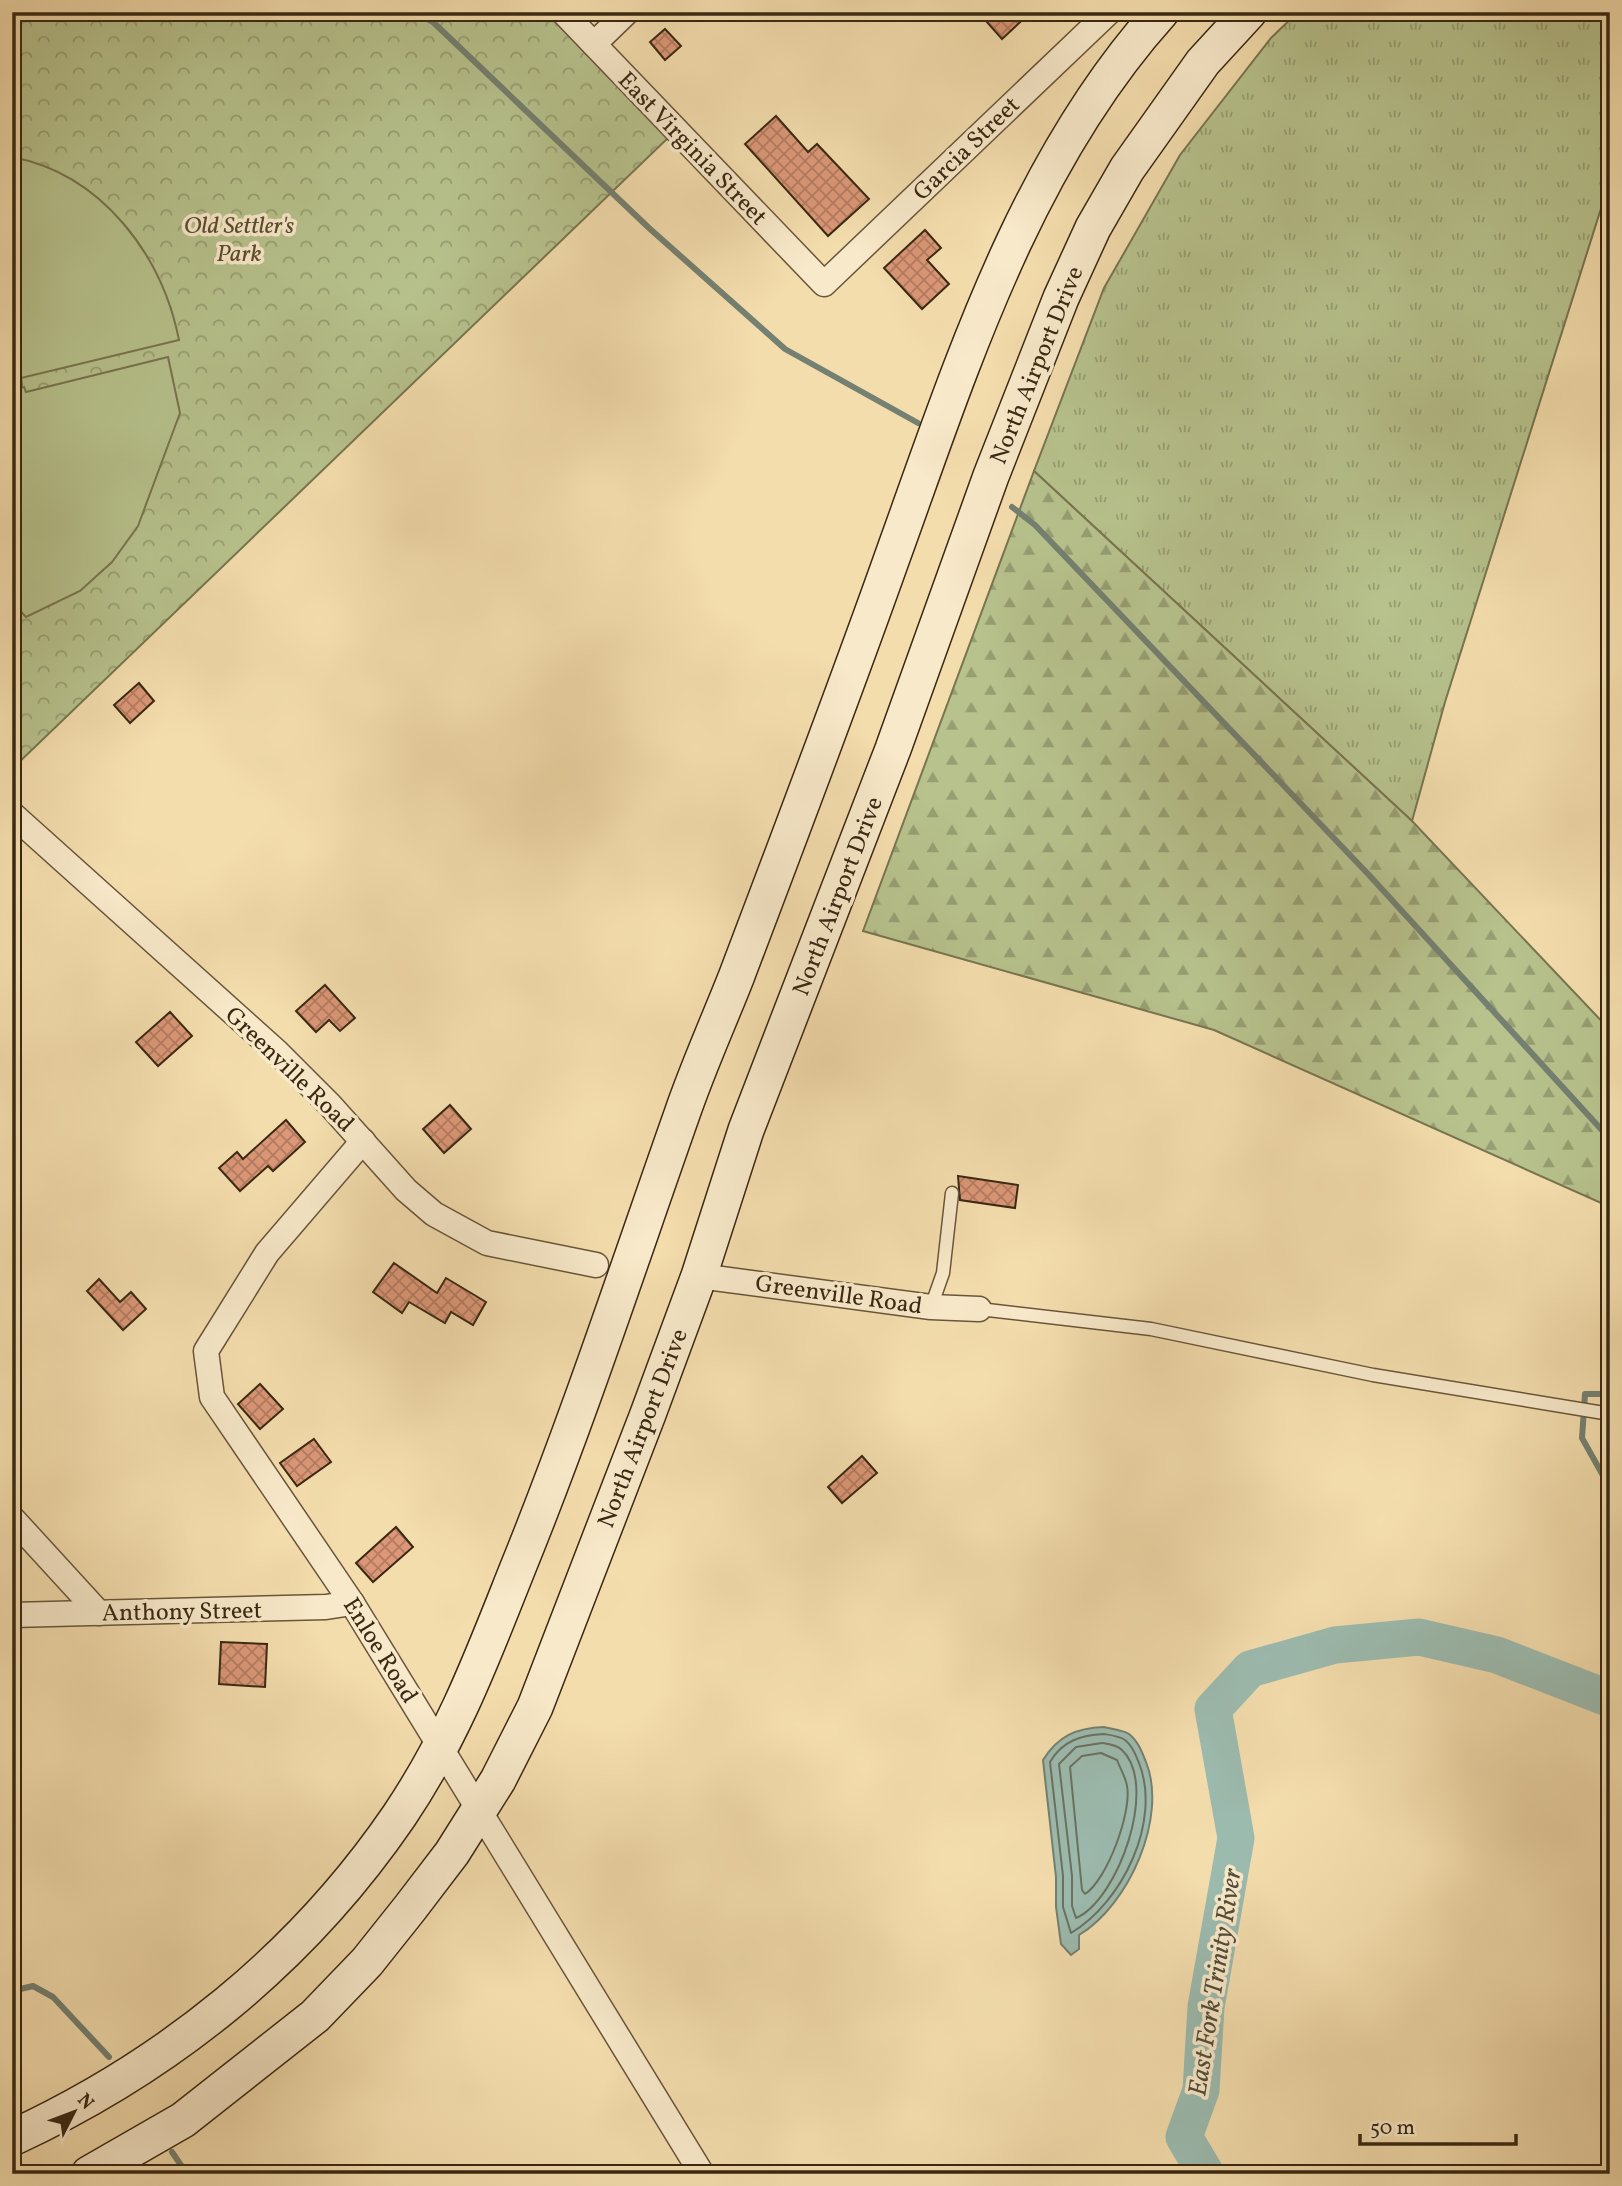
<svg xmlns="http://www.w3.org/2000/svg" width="1622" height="2186" font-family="Vollkorn,serif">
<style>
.grass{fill:url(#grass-tufts);stroke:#787550;stroke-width:2}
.forest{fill:url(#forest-firs);stroke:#787550;stroke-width:2}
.park{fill:url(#park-crowns);stroke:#787550;stroke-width:2}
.garden{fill:#b7c28d;stroke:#787550;stroke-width:2}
.water{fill:#9cbbaf;stroke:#748071;stroke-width:2}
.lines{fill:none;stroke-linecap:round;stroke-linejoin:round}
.shore{stroke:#6a7261;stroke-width:2}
.stream{stroke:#748071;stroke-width:6}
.river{stroke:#9cbbaf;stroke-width:37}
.building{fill:url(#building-cross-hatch);stroke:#392813;stroke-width:2}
.service-casing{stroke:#68553a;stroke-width:15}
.minor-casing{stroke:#68553a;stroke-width:27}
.secondary-casing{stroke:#392813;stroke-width:38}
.service{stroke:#f8e9ca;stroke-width:12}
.minor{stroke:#f8e9ca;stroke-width:24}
.secondary{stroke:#f8e9ca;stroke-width:35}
.labels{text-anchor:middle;stroke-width:7;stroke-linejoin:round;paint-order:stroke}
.street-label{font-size:24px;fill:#392813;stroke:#f8e9ca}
.park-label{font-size:24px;font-style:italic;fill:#584e32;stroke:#f8e9ca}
.water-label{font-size:26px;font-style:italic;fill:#524d3a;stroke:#f8e9ca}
</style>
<defs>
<pattern id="grass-tufts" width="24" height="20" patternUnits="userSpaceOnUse" patternTransform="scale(1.75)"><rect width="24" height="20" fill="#b7c28d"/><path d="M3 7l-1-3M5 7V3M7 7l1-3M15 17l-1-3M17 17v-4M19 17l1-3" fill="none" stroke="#969e72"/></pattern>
<pattern id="forest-firs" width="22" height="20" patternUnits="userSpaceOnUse" patternTransform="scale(1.75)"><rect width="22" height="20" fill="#b7c28d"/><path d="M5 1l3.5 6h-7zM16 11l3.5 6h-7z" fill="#969e72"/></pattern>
<pattern id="park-crowns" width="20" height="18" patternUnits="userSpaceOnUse" patternTransform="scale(1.75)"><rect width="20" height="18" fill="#b7c28d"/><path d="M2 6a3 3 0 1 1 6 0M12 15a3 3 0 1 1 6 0" fill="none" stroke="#969e72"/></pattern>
<pattern id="building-cross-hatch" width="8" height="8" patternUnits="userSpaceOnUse" patternTransform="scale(1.75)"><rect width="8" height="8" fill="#db9777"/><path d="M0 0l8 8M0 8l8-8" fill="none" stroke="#b37b60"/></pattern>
</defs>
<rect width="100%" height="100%" fill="#f4ddad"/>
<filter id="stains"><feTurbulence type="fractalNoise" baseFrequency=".00286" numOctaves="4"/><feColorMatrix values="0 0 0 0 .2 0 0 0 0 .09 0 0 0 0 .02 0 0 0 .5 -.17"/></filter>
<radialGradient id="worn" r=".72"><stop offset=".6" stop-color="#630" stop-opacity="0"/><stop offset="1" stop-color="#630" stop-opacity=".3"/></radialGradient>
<path class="grass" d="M1298 12H1610V180L1445 702 1412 821 1034 471 1104 288 1180 155 1271 38Z"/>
<path class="forest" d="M1034 471 1412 821 1610 1030V1207L1214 1030 863 931Z"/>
<path class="park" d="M12 12H548L669 137 12 769Z"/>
<g class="garden">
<path d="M12 157C102 174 162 255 179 340L21 378 22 385 12 387Z"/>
<path d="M168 357 180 413 138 526 112 562 80 591 26 617 12 602V390L24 387 26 392Z"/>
</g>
<path class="water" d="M1104 1727C1111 1729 1123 1730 1129 1734 1138 1741 1142 1752 1146 1762 1168 1817 1129 1905 1079 1935V1949L1071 1955 1061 1944 1056 1907V1877L1043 1760C1058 1736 1076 1728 1104 1727Z"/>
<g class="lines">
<g class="shore">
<path d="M1104 1734C1110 1735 1119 1736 1125 1740 1132 1745 1136 1755 1139 1763 1162 1821 1122 1903 1071 1933L1063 1907V1876L1050 1762C1062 1741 1081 1735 1104 1734Z"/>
<path d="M1102 1743C1109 1744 1117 1745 1122 1750 1159 1785 1118 1900 1076 1918L1072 1906V1876L1059 1764 1076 1747Z"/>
<path d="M1101 1753 1117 1760C1120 1768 1126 1778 1127 1786 1132 1812 1107 1880 1085 1894L1082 1890 1070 1767 1082 1756Z"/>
</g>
<g class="stream">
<path d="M414 12 433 22 649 228 785 349 918 423"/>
<path d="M1012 507 1035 525 1369 875 1610 1139"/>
<path d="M1610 1394H1585L1582 1438 1610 1488"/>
<path d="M12 1991 33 1986 53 1997 109 2057"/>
<path d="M172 2152 187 2174"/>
</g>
<path class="river" d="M1206 2174 1184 2137 1201 2090 1206 2007 1236 1838 1213 1709 1250 1669 1335 1645 1419 1637 1497 1655 1610 1699"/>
</g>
<g class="building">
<path d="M978 12H1031L1002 39Z"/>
<path d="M665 29 681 46 665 60 650 42Z"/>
<path d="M776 116 808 152 817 144 869 199 828 236 745 144Z"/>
<path d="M925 230 941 248 927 260 949 284 922 309 884 268Z"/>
<path d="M139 683 154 701 130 723 114 705Z"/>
<path d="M325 985 355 1018 340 1031 329 1020 316 1032 296 1011Z"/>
<path d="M170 1012 192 1036 158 1066 136 1042Z"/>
<path d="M450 1105 471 1129 444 1153 423 1129Z"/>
<path d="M286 1120 305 1142 273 1171 268 1166 240 1191 219 1168 237 1152 243 1159Z"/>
<path d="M958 1176 1018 1185 1015 1208 960 1200Z"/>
<path d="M394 1263 437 1293 446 1278 486 1302 473 1325 451 1312 445 1323 409 1302 402 1313 373 1292Z"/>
<path d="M99 1279 120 1302 131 1292 146 1309 123 1330 87 1291Z"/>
<path d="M260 1384 283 1409 260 1429 238 1404Z"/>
<path d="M314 1439 331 1462 297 1486 280 1463Z"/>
<path d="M862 1456 877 1473 842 1503 828 1487Z"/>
<path d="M396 1527 413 1547 373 1582 356 1563Z"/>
<path d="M221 1642 267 1644 265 1687 219 1684Z"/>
</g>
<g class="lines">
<g class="service-casing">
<g id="service">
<path d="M931 1307 943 1273 952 1193"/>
<path d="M979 1309 1151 1329 1373 1375 1610 1414"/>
</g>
</g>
<g class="minor-casing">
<g id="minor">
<path d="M563 12 824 284 1109 12"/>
<path d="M594 44 627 12"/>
<path d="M12 814 277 1052 330 1105 406 1190 434 1214 487 1243 596 1265"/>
<path d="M363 1141 267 1253 206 1351 212 1397 352 1603 702 2174"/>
<path d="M699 1276 931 1307 979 1309"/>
<path d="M12 1518 99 1613"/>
<path d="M12 1615 326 1607 352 1603"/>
</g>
</g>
<g class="secondary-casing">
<g id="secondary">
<path d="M12 2138C168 2066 302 1958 399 1816 453 1736 482 1658 517 1570 578 1420 628 1267 682 1114 698 1067 719 1021 737 975 790 835 843 696 893 555 961 367 1024 164 1161 12"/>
<path d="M89 2174 183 2120 315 2016 367 1962 410 1908 452 1853 498 1780 535 1707 648 1414 699 1276 746 1130 893 749 991 476 1061 298 1093 228 1127 169 1203 62 1249 12"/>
</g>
</g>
<use href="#service" class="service"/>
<use href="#minor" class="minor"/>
<use href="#secondary" class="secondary"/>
</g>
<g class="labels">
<g class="street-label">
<text transform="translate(693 148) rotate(46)" y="8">East Virginia Street</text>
<text transform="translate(966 148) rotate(-44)" y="8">Garcia Street</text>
<text transform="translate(1036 365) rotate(-68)" y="8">North Airport Drive</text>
<text transform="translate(837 896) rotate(-69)" y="8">North Airport Drive</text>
<text transform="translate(290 1069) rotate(44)" y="8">Greenville Road</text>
<text transform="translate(839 1294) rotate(8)" y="8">Greenville Road</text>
<text transform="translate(642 1428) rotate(-69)" y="8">North Airport Drive</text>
<text transform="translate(182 1611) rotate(-1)" y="8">Anthony Street</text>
<text transform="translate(381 1650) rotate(58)" y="8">Enloe Road</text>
</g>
<g class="park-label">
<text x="239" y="233">Old Settler's<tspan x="239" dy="28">Park</tspan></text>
</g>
<g class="water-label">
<text transform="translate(1214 1982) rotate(-81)" y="9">East Fork Trinity River</text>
</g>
</g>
<rect width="1622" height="2186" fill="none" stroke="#f4ddad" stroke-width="42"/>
<rect x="14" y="14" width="1594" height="2158" fill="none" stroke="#392813" stroke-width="3.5"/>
<rect x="21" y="21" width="1580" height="2144" fill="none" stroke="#392813" stroke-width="2"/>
<g transform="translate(74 2112) rotate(48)" stroke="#f8e9ca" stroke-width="5" paint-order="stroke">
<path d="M0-5L12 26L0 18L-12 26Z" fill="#392813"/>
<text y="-10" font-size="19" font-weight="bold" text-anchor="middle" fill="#392813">N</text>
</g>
<path d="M1360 2134v10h156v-10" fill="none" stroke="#392813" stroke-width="3.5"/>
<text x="1370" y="2134" font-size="21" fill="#392813" stroke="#f8e9ca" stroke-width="5" paint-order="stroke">50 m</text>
<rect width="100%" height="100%" filter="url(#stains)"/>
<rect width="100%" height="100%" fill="url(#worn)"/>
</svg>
